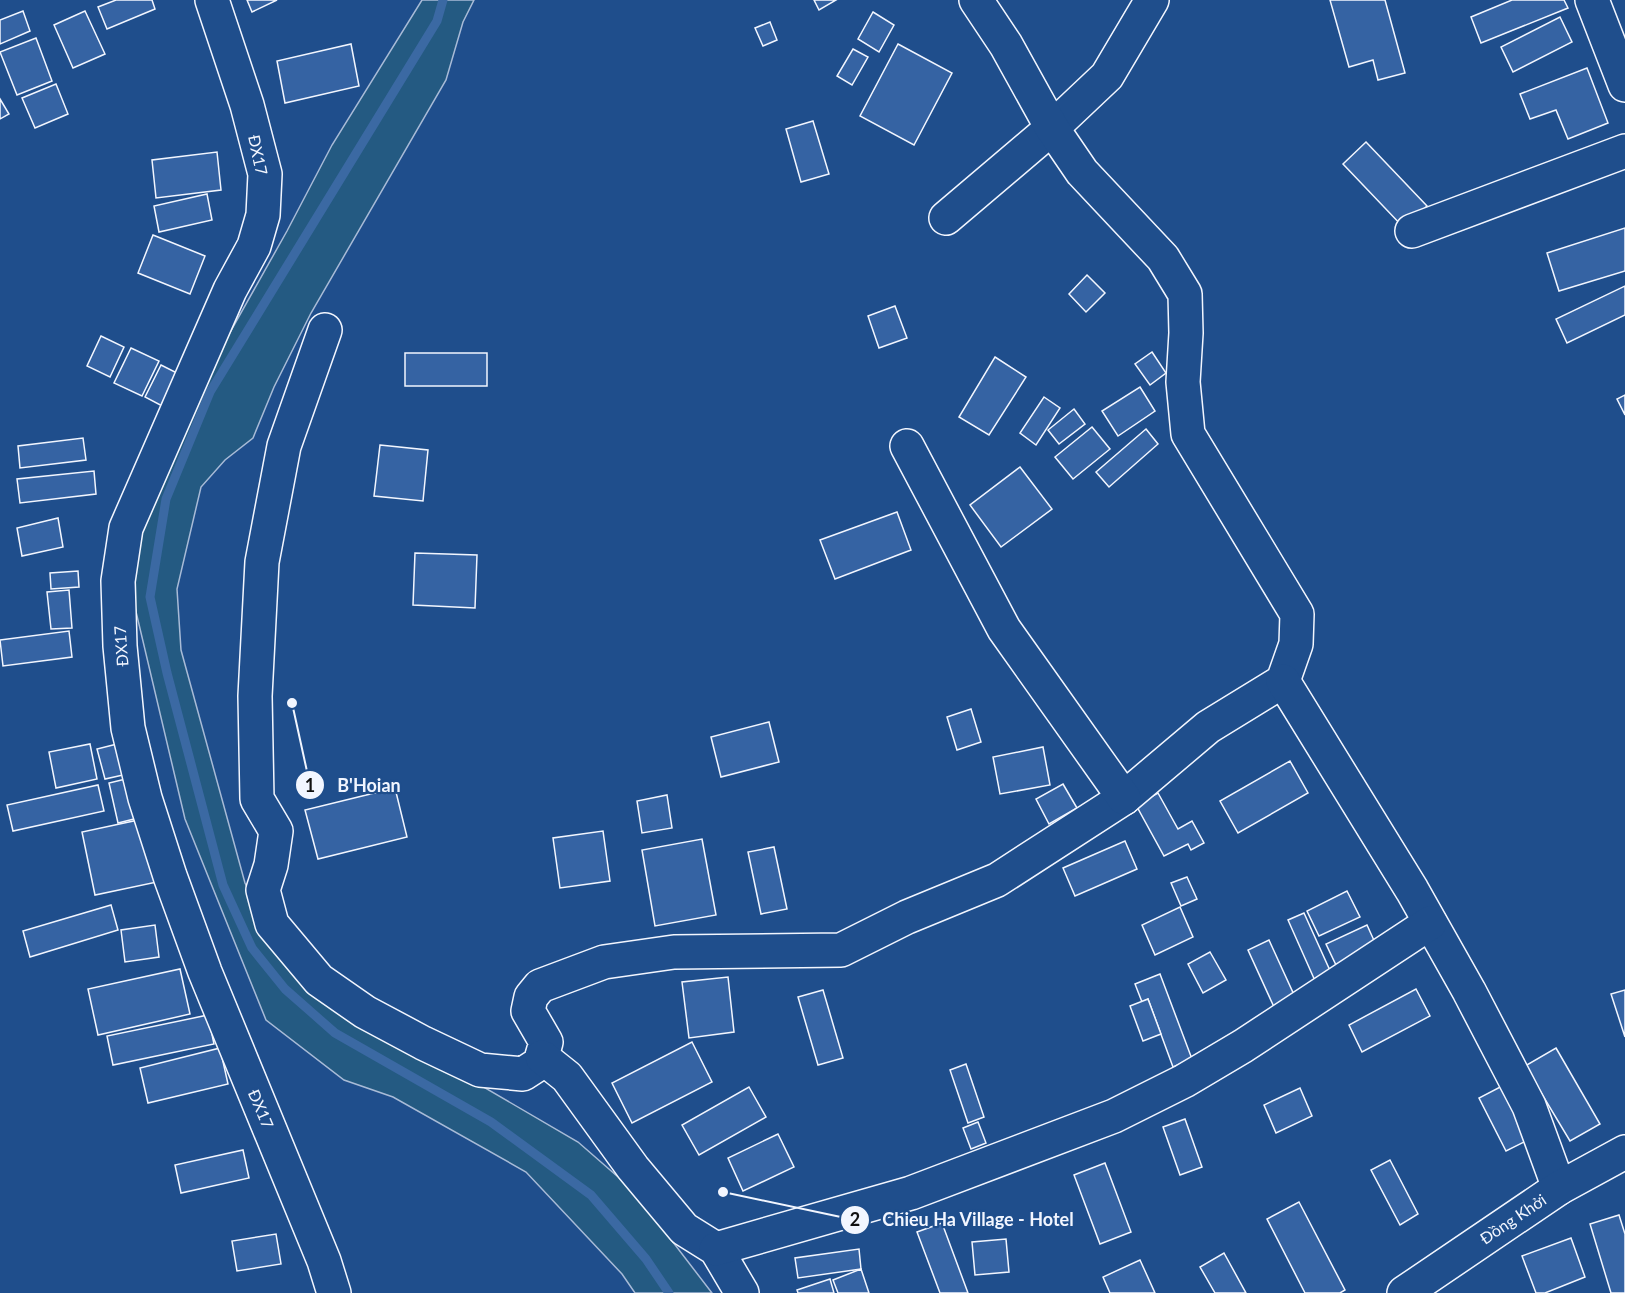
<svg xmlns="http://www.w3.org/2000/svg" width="1625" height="1293" font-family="Lato,sans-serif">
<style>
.green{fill:#245a82;stroke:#a8bbd7;stroke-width:1.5}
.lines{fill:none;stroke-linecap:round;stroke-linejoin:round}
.stream{stroke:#3b69a3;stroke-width:9}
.building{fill:#3563a3;stroke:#f2f6ff;stroke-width:1.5}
.minor-casing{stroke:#f2f6ff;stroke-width:36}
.minor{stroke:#1f4e8c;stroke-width:33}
.labels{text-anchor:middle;stroke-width:4.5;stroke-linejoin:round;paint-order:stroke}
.street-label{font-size:16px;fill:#f2f6ff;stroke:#1f4e8c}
.leader{fill:none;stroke:#f2f6ff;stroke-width:2}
.callout-dot{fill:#f2f6ff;stroke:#1f4e8c;stroke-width:2}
.mark-label{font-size:18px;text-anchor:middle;font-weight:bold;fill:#111}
.callout-label{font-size:18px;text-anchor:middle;font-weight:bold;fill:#f2f6ff;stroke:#1f4e8c;stroke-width:4.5;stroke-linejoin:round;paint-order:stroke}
</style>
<rect width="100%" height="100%" fill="#1f4e8c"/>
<path class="green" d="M422 0H474L463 22 446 80 311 313 274 387 253 438 225 460 201 487 177 589 181 650 245 883 280 955 347 1020 432 1057 578 1142 633 1190 712 1293H635L622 1274 526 1172 393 1097 344 1080 266 1020 185 819 133 599 140 523 174 432 287 231 332 145Z"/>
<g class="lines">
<path class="stream" d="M443 0 437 21 210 392 166 499 150 597 167 673 223 885 252 948 285 989 335 1033 491 1122 591 1195 646 1259 669 1293"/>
</g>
<g class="building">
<path d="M116 0H152L155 9 107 29 98 7Z"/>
<path d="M247 0H277L252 12Z"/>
<path d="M814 0H836L819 10Z"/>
<path d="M1330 0H1385L1405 73 1378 80 1373 60 1349 67Z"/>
<path d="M1512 0H1564L1568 8 1481 43 1471 17Z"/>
<path d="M23 11 30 31 0 44V20Z"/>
<path d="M85 11 105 54 73 68 54 25Z"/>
<path d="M873 12 894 25 879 52 858 39Z"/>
<path d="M1560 17 1572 42 1513 72 1501 47Z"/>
<path d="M770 22 777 40 763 46 755 28Z"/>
<path d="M36 38 52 81 17 95 0 52Z"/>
<path d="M351 44 359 86 285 103 277 61Z"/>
<path d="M898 44 952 73 914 145 860 116Z"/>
<path d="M853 49 868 57 852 85 837 76Z"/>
<path d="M1587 68 1608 123 1568 139 1556 110 1530 119 1520 94Z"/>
<path d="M56 84 68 114 35 128 22 98Z"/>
<path d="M0 99 9 114 0 119Z"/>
<path d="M813 121 829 174 801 182 786 129Z"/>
<path d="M1366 142 1427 206 1404 228 1343 164Z"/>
<path d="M217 152 221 190 156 198 152 160Z"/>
<path d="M207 194 212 220 159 232 154 206Z"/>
<path d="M1625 228V271L1559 291 1547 253Z"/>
<path d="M153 235 205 256 190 294 138 273Z"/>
<path d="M1087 275 1105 293 1086 312 1069 294Z"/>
<path d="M1625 286V315L1567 343 1556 319Z"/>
<path d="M895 306 907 338 879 348 868 316Z"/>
<path d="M101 336 124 347 110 377 87 366Z"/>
<path d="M131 348 159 361 142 396 114 383Z"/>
<path d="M1152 352 1166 373 1150 385 1135 364Z"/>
<rect x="405" y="353" width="82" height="33"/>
<path d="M995 357 1026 377 989 435 959 417Z"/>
<path d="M161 365 183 376 166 408 145 397Z"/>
<path d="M1140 387 1155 411 1118 436 1102 411Z"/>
<path d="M1625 395V415L1617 399Z"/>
<path d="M1044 397 1060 408 1036 445 1020 433Z"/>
<path d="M1074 409 1085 424 1059 444 1048 430Z"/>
<path d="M1092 427 1110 449 1073 479 1055 457Z"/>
<path d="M1146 429 1158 444 1109 487 1096 472Z"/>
<path d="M83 438 86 460 20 468 18 446Z"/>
<path d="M380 445 428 450 423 501 374 496Z"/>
<path d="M1020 467 1052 509 1001 547 970 505Z"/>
<path d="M94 471 96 494 20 503 17 479Z"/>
<path d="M897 512 911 550 835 579 820 540Z"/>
<path d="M58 518 63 547 22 556 17 528Z"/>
<path d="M415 553 477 555 475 608 413 605Z"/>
<path d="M78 571 79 587 51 589 50 573Z"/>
<path d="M69 590 72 628 51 629 47 592Z"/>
<path d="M69 631 72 657 3 666 0 640Z"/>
<path d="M971 709 981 742 957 750 947 717Z"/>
<path d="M769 722 779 762 721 777 711 737Z"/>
<path d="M125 742 132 773 105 779 97 749Z"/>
<path d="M90 744 97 779 56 788 49 752Z"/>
<path d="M1043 747 1050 785 1000 794 993 757Z"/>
<path d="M1290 761 1308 793 1238 833 1220 801Z"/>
<path d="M134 777 142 817 118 823 109 783Z"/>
<path d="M1063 784 1077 808 1049 824 1036 799Z"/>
<path d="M98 785 104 811 13 831 7 805Z"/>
<path d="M395 788 407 837 318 859 305 810Z"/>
<path d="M1158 793 1178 829 1192 821 1204 843 1191 850 1188 844 1164 856 1136 805Z"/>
<path d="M667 795 672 828 642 833 637 801Z"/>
<path d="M143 819 157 882 95 895 82 832Z"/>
<path d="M603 831 610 881 560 888 553 838Z"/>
<path d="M702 839 716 915 655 926 642 850Z"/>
<path d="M1125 841 1137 869 1075 896 1063 868Z"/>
<path d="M774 847 787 909 761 914 748 852Z"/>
<path d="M1187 877 1197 899 1181 906 1171 883Z"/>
<path d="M1347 891 1360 917 1319 936 1307 911Z"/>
<path d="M111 905 118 930 30 957 23 931Z"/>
<path d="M1180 907 1193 937 1155 955 1142 925Z"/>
<path d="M1304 913 1332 975 1316 983 1288 920Z"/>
<path d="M155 925 159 957 125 962 121 930Z"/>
<path d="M1367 925 1377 947 1336 965 1326 944Z"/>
<path d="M1269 940 1295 997 1274 1007 1248 950Z"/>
<path d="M1210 952 1226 980 1203 993 1188 964Z"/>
<path d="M180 969 190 1014 98 1035 88 989Z"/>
<path d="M1160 974 1192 1059 1173 1067 1148 999 1142 1002 1135 984Z"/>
<path d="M728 977 734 1032 689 1038 682 982Z"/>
<path d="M1416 989 1430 1016 1362 1052 1349 1025Z"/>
<path d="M823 990 843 1058 818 1065 798 997Z"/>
<path d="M1625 990V1037L1611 994Z"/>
<path d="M1148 999 1161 1034 1143 1041 1130 1006Z"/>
<path d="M208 1015 214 1044 113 1065 107 1036Z"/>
<path d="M692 1042 712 1082 632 1123 612 1083Z"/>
<path d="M220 1048 228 1084 148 1103 140 1068Z"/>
<path d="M1556 1048 1600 1124 1570 1141 1525 1066Z"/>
<path d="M966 1064 984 1117 968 1123 950 1070Z"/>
<path d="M1504 1085 1532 1138 1506 1151 1479 1098Z"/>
<path d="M749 1087 766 1117 699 1155 682 1125Z"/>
<path d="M1300 1088 1312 1116 1276 1133 1264 1105Z"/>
<path d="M1185 1119 1202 1167 1180 1175 1163 1127Z"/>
<path d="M978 1122 986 1143 971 1149 963 1128Z"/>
<path d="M778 1134 794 1167 743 1191 728 1158Z"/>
<path d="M243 1150 249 1178 181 1193 175 1165Z"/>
<path d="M1390 1160 1418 1214 1400 1225 1371 1170Z"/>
<path d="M1105 1163 1131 1232 1100 1244 1074 1175Z"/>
<path d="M1299 1202 1345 1290 1340 1293H1305L1267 1219Z"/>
<path d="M1619 1215 1625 1234V1293H1611L1590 1224Z"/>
<path d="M942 1223 968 1293H940L917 1232Z"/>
<path d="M276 1234 281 1264 237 1271 232 1241Z"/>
<path d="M1571 1238 1585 1277 1545 1293H1536L1522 1256Z"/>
<path d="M1006 1239 1009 1272 975 1275 972 1242Z"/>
<path d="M859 1249 861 1269 798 1278 795 1258Z"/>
<path d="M1224 1253 1246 1293H1215L1200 1267Z"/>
<path d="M1140 1260 1155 1293H1110L1103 1277Z"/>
<path d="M861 1269 869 1293H838L833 1280Z"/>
<path d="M830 1279 834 1293H798L797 1290Z"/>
</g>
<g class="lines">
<g class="minor-casing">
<g id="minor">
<path d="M212 0 247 105 265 174 263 215 254 246 230 290 126 528 118 581 120 646 128 728 145 798 170 876 205 972 324 1261 334 1293"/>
<path d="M1592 0 1625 85"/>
<path d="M946 218 1052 128 1107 76 1152 0"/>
<path d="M1412 231 1625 151"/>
<path d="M325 330 284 446 262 562 255 696 257 799 276 831 271 865 263 890 272 924 319 980 365 1012 423 1043 480 1070 523 1074 540 1063 546 1042 528 1011 531 997 540 986 604 962 674 952 841 950 907 917 997 880 1124 798 1208 727 1283 681 1296 644 1297 614 1188 434 1183 382 1186 333 1185 294 1163 258 1082 172 1052 128 1006 45 976 0"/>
<path d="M907 446 1004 629 1124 798"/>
<path d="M1283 681 1412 890 1469 991 1529 1106 1559 1188"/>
<path d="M542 1057 567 1077 633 1168 684 1229 716 1249 742 1293"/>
<path d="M716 1249 911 1193 1114 1116 1184 1081 1243 1046 1430 923"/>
<path d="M1404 1293 1559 1188 1625 1152"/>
</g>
</g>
<use href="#minor" class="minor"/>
</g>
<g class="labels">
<g class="street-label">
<text transform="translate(258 155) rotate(78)" y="6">ĐX17</text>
<text transform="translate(121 646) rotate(-94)" y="6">ĐX17</text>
<text transform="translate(261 1109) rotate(67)" y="6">ĐX17</text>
<text transform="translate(1513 1219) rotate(-34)" y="6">Đồng Khởi</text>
</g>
</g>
<path class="leader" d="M292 703L310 785M723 1192L855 1220"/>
<g class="callout-dot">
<circle cx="292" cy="703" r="6"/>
<circle cx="723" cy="1192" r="6"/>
<circle cx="310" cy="785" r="15"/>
<circle cx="855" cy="1220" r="15"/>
</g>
<g class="mark-label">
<text x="310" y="792">1</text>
<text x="855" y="1226">2</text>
</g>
<g class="callout-label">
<text x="369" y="792">B'Hoian</text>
<text x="978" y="1226">Chieu Ha Village - Hotel</text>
</g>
</svg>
